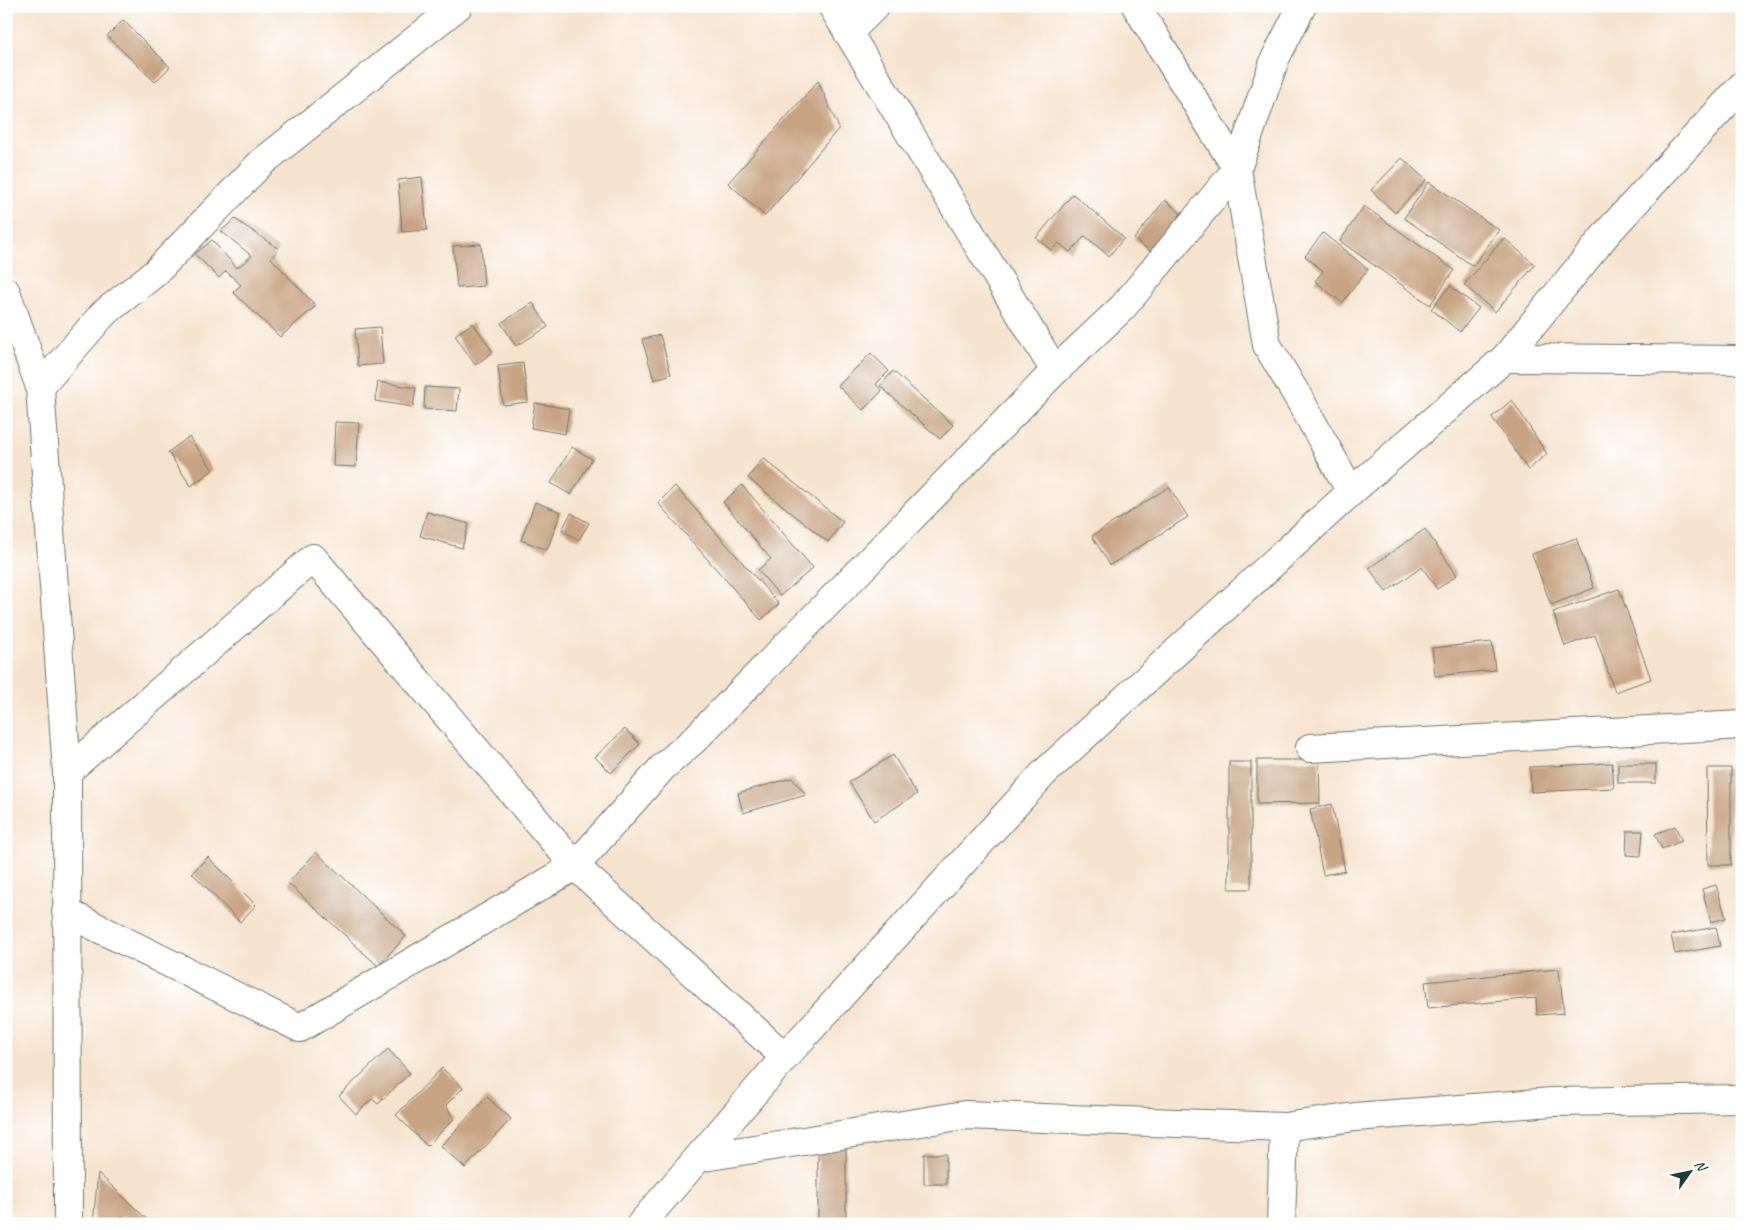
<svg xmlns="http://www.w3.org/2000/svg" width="1748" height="1230" font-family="Caveat,sans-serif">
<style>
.building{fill:#c6a382}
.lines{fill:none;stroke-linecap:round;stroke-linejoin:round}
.street-casing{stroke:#6a776a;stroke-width:30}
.street{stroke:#fff;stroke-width:28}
</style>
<rect width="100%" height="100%" fill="#fff"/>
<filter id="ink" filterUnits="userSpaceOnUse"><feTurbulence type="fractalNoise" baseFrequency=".02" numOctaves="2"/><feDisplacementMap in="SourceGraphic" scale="10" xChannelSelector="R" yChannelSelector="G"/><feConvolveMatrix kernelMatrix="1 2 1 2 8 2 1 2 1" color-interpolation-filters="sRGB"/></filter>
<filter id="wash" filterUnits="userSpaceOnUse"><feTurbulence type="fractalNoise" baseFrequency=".0096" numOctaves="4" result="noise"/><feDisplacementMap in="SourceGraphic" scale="20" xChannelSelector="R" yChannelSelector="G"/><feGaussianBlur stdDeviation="1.12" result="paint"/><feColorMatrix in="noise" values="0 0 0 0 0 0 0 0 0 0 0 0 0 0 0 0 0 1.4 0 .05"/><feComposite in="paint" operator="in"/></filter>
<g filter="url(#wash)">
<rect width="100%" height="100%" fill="#f6e3cd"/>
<g id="blocks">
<g class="building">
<path d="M123 20 170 67 155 82 107 36Z"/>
<path d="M818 81 839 128 765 216 728 183Z"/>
<path d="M1402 158 1426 180 1395 213 1371 190Z"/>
<path d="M422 177 427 230 402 232 398 180Z"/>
<path d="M1429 182 1499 230 1473 266 1404 218Z"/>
<path d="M1073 194 1124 238 1109 256 1085 236 1070 252 1059 243 1051 250 1036 238Z"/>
<path d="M1165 200 1184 216 1154 254 1134 239Z"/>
<path d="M1364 206 1454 270 1430 305 1340 241Z"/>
<path d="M235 219 279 249 271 258 316 306 280 337 233 292 241 285 226 271 219 278 195 254 212 240 237 268 252 256 221 231Z"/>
<path d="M1323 233 1368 269 1342 303 1315 281 1323 271 1305 256Z"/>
<path d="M1504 238 1535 265 1495 312 1464 285Z"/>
<path d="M481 244 484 286 457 288 453 246Z"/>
<path d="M1450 286 1479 308 1460 332 1431 309Z"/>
<path d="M533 303 548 327 516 346 501 323Z"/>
<path d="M473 323 493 352 475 365 455 335Z"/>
<path d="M380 327 383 364 358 366 355 329Z"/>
<path d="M660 335 671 374 654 380 642 339Z"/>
<path d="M871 353 889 371 876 384 882 391 863 410 838 386Z"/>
<path d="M523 363 528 402 503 405 498 366Z"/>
<path d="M893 371 953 425 940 439 880 386Z"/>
<path d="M378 382 416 388 413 407 375 401Z"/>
<path d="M425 387 459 389 457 411 424 409Z"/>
<path d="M1512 400 1547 454 1528 470 1492 417Z"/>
<path d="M535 403 569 409 565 434 531 428Z"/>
<path d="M335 422 359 423 356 467 333 466Z"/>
<path d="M189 437 213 470 191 486 168 452Z"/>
<path d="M572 447 592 459 571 495 551 483Z"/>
<path d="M763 458 843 522 828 542 748 478Z"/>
<path d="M742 485 813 568 780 596 758 570 771 559 723 502Z"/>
<path d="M675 486 779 604 761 620 658 503Z"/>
<path d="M1169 487 1188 517 1110 565 1092 536Z"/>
<path d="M535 502 561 512 547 550 521 540Z"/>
<path d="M427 512 469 524 462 548 420 536Z"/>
<path d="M571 513 589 523 579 540 562 530Z"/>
<path d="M1425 529 1457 575 1437 589 1422 567 1386 592 1369 568Z"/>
<path d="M1576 538 1594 588 1551 605 1532 554Z"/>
<path d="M1619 589 1651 679 1615 692 1595 635 1565 646 1553 612Z"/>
<path d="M1492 642 1495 670 1435 676 1432 648Z"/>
<path d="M625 729 640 744 611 773 595 757Z"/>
<path d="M893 755 917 794 874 821 849 782Z"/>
<path d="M1257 760H1319L1320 803 1257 804Z"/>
<rect x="1229" y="762" width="22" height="127"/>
<path d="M1612 763 1614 788 1531 792 1530 767Z"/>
<rect x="1618" y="764" width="38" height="19"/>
<path d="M1737 766H1742V835H1740Z"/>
<path d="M1707 768H1731V865H1708Z"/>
<path d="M792 778 806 795 743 813 738 793Z"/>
<path d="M1332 804 1345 871 1323 875 1310 809Z"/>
<path d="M1675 826 1682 841 1662 849 1655 834Z"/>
<path d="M1627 831H1643L1641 856 1626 855Z"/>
<path d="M316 852 406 936 378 966 288 883Z"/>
<path d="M208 857 256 905 240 922 192 873Z"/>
<path d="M1716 885 1726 918 1711 922 1702 889Z"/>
<path d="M1716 927 1720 946 1675 954 1671 935Z"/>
<path d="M1559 969 1564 1013 1537 1015 1536 998 1428 1008 1425 982Z"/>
<path d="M388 1049 410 1073 378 1104 372 1099 356 1114 339 1096Z"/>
<path d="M442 1068 463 1088 446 1105 454 1119 427 1146 396 1115Z"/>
<path d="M487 1097 511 1119 465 1168 441 1146Z"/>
<path d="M818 1137 846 1138V1224H818Z"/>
<rect x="924" y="1154" width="22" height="30"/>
<path d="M98 1173 152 1224H130L122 1216V1224H93Z"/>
</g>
</g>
</g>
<g filter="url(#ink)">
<use href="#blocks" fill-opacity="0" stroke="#6a776a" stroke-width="1"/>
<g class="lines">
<g class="street-casing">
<g id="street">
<path d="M832 6 1055 371"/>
<path d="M1136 6 1237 169 1267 345 1301 402 1351 492"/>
<path d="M848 33 875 6"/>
<path d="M6 292 40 387 67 772 68 1224"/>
<path d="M1505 358 1742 360"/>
<path d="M40 387 103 314 155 273 261 163 458 6"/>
<path d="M1310 748 1742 725"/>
<path d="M67 772 313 558 575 866 785 1057"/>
<path d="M66 912 300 1028 575 866 663 767 694 740 1055 371 1123 307 1237 169 1275 59 1302 6"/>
<path d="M1284 1127 1355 1117 1552 1102 1742 1099"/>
<path d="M698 1158 965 1115 1284 1127 1281 1224"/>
<path d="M641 1224 785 1057 1044 773 1351 492 1505 358 1608 232 1742 86"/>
</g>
</g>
<use href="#street" class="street"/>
</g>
</g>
<rect width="1748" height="1230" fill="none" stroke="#fff" stroke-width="25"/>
<g transform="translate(1690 1172) rotate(57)" stroke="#ffffff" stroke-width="4" paint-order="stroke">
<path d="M0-4L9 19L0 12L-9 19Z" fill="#1f3d34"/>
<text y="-8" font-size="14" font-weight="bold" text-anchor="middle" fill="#1f3d34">N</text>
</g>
</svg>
